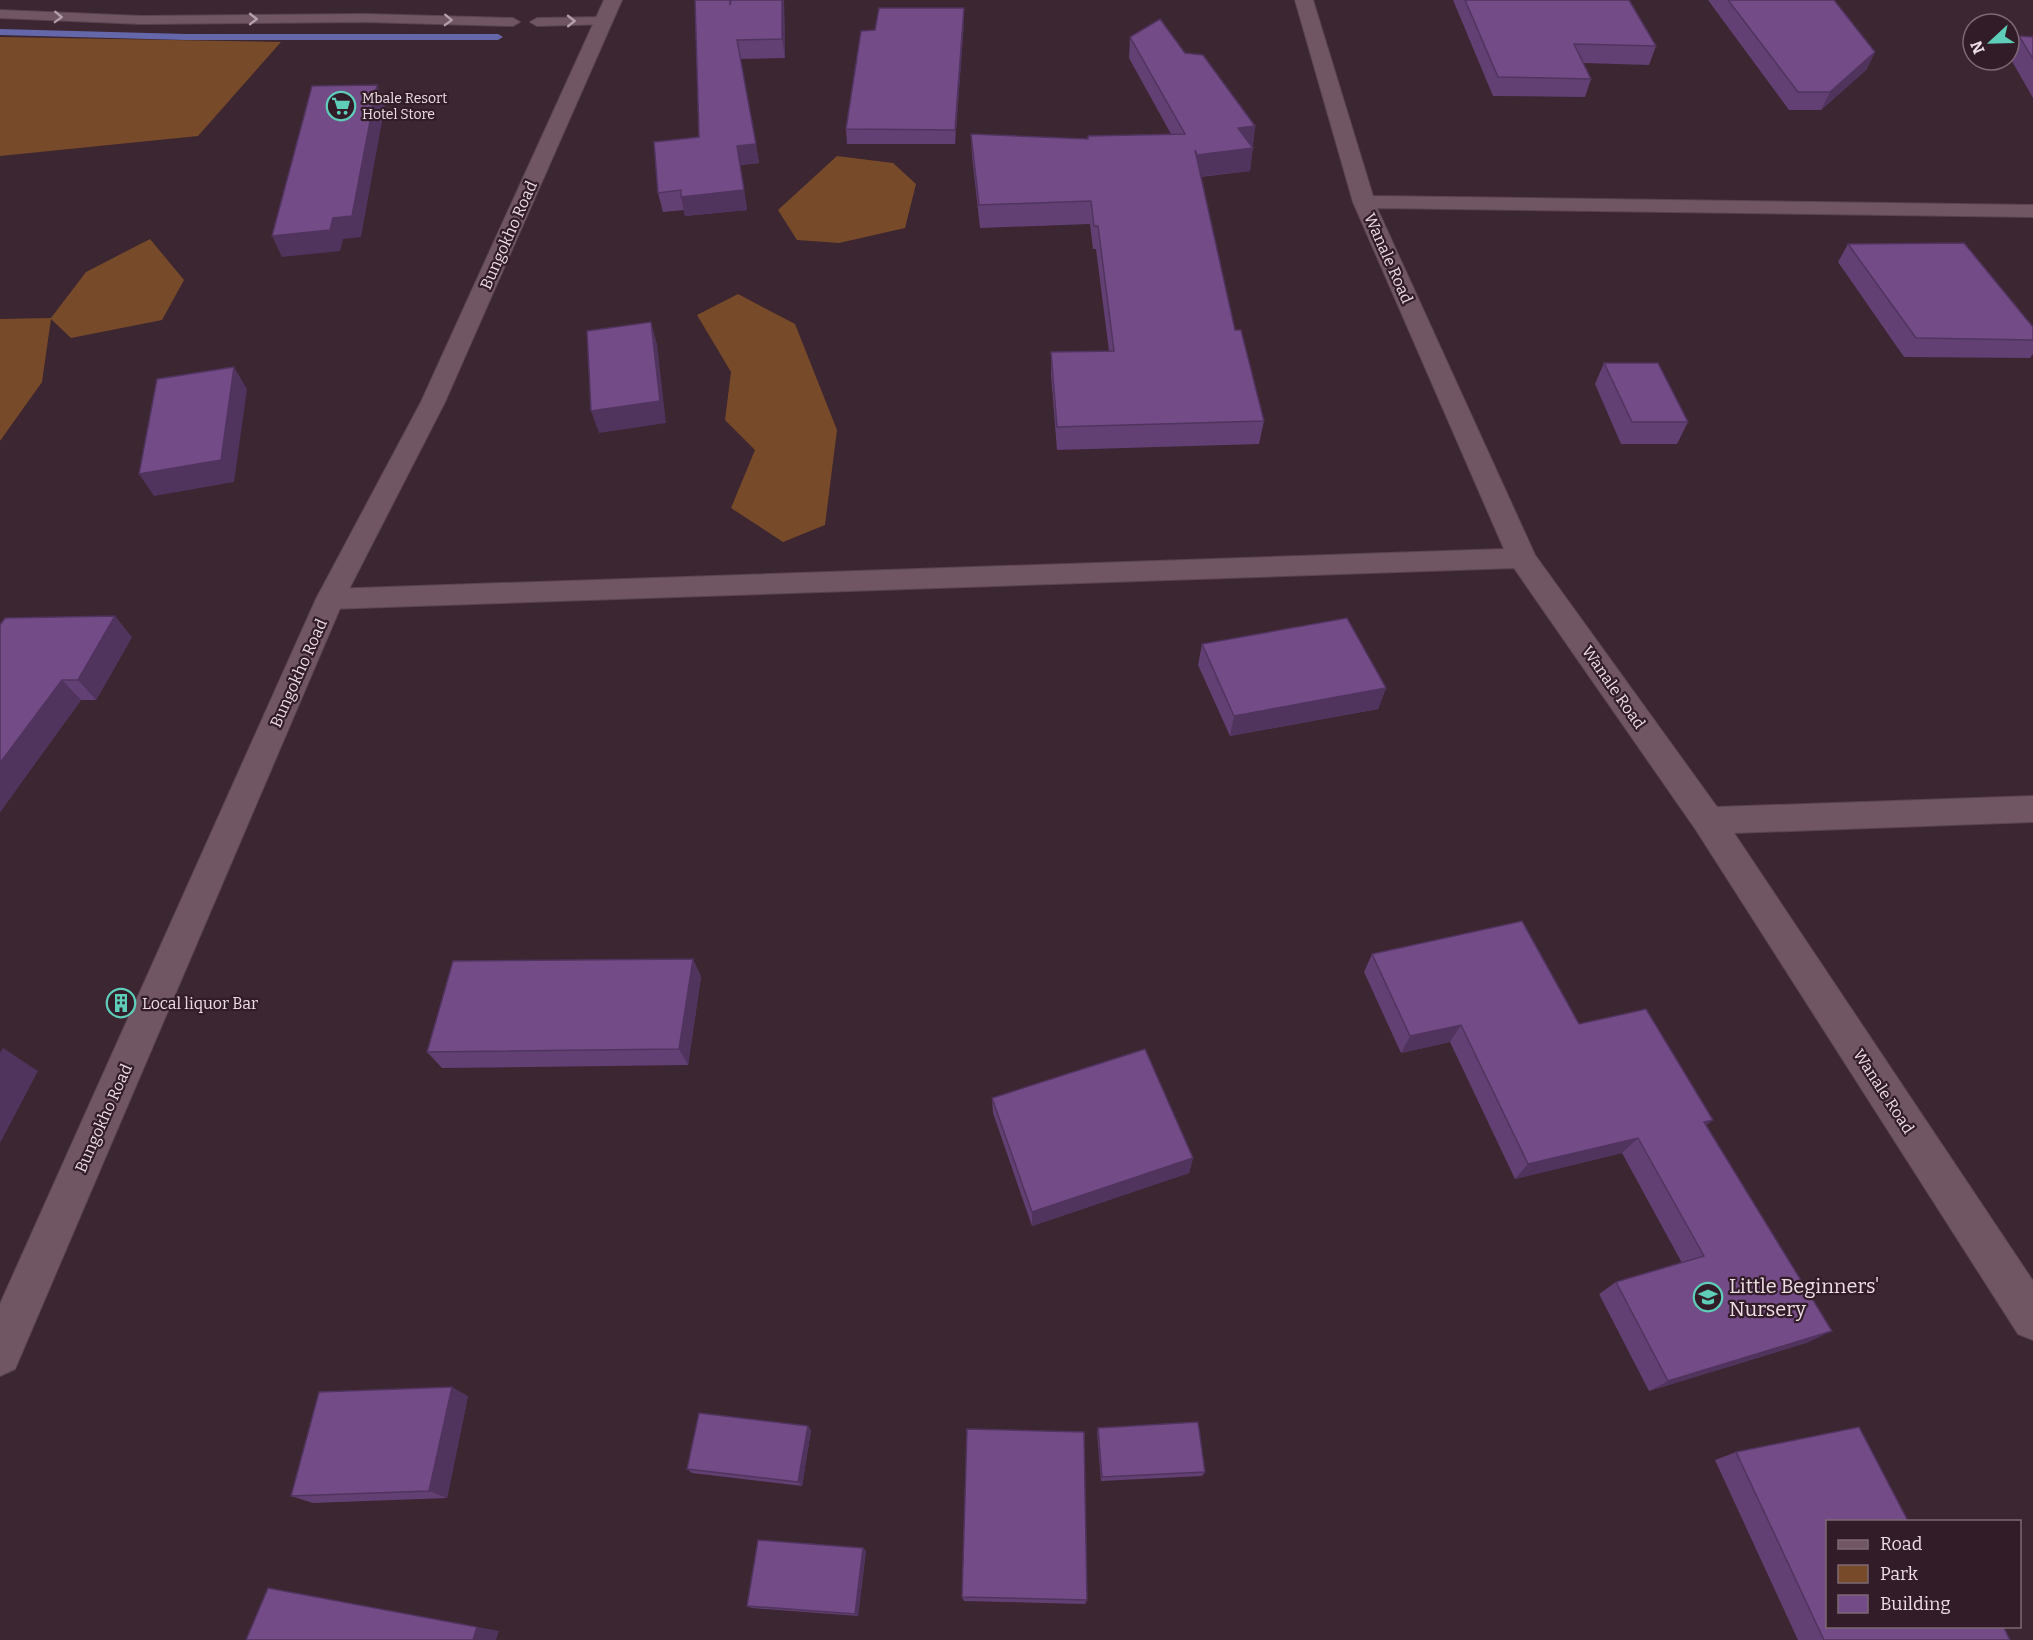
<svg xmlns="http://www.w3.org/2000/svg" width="2033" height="1640" font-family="Bitter,serif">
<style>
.green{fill:#774a29}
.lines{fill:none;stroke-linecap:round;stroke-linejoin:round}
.stream{fill:#6468ab;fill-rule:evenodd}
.lane-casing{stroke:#58444e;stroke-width:2}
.street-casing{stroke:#58444e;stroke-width:2}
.secondary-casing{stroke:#58444e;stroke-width:2}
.lane{fill:#705663;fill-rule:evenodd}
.street{fill:#705663;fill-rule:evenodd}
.secondary{fill:#705663;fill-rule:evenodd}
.wall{fill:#624074}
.shaded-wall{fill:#50345e}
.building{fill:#724b87;stroke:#50345e;stroke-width:1.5}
.oneway{stroke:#b5a0aa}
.labels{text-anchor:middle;stroke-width:4.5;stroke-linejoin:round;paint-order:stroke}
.far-poi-label{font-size:14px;fill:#eddde4;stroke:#321c28;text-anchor:start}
.street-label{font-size:16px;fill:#eddde4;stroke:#321c28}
.poi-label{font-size:16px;fill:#eddde4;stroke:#321c28;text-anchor:start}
.near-poi-label{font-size:20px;fill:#eddde4;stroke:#321c28;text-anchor:start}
</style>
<rect width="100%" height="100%" fill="#3c2631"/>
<g class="green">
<path d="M0 37 281 42 198 136 0 156Z"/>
<path d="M837 156 893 163 916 184 905 228 839 243 797 240 778 210Z"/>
<path d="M150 239 184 280 162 320 71 338 51 319 42 382 0 441V319L51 318 86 272Z"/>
<path d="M738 294 795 324 837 430 825 525 783 542 731 508 755 450 725 420 731 372 697 315Z"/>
</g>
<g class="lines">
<path class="stream" d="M0 29 186 34H498L503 37 498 40H186L0 35Z"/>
<g class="lane-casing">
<g id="lane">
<path d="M0 10 141 16 365 14 513 18 520 22 513 26 365 22 141 24 0 18Z"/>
<path d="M604 17 609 18 611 21 609 24 537 26 530 22 537 18Z"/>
</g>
</g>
<g class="street-casing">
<path id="street" d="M1295 0H1313L1373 196 2033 205V217L1377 208 1535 555 1717 807 2033 796V822L1734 833 2033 1281V1340L2018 1334 1696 830 1514 568 330 609 320 606 316 599 320 592 330 589 1504 549 1353 202Z"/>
</g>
<g class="secondary-casing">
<path id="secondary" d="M604 0H622L445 402 344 599 15 1369 0 1376V1304L316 599 421 402Z"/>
</g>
<use href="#lane" class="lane"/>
<use href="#street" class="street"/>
<use href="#secondary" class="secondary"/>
</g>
<g class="wall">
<path d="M784 0 785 58 740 59 759 163 740 165 747 210 685 216 684 210 663 212 658 193 699 137 730 5Z"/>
<path d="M1453 0H1629L1656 46 1649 65 1583 63 1591 79 1585 97 1493 96Z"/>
<path d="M1708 0H1834L1875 52 1866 70 1821 110H1789Z"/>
<path d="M964 8V21L955 144H847L846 129 875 30Z"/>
<path d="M2019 36 2033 37V98L2009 56V53Z"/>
<path d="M1130 37 1185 53 1255 126 1250 171 1200 177 1235 330 1264 421 1259 444 1057 450 1051 375V352L1109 351 1096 249H1093L1090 224 980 228 972 156 971 134 1087 139 1088 136 1171 134 1129 58Z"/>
<path d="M1848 244 2033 327V354L2030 358 1904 357 1838 262Z"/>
<path d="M1604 363 1688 422 1677 444H1621L1595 384Z"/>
<path d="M0 625 132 637 96 700H81L0 812Z"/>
<path d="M1202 644 1386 688 1378 709 1230 736 1198 665Z"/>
<path d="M1372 954 1579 1024 1713 1120 1706 1125 1809 1342 1649 1391 1599 1294 1616 1282 1682 1263 1622 1153 1515 1179 1450 1042 1401 1053 1364 972Z"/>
<path d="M693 959 701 977 688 1065 442 1068 427 1052Z"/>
<path d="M992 1098 1193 1158 1189 1173 1032 1226 993 1113Z"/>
<path d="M468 1396 447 1498 313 1503 291 1496Z"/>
<path d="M1098 1428 1205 1472 1202 1476 1101 1481 1097 1432Z"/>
<path d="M811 1430 802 1486 692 1473 687 1469Z"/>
<path d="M1736 1452 1827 1521 2010 1640H1798L1715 1460Z"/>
<path d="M863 1548 866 1551 858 1616 752 1608 747 1606Z"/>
<path d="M962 1597 1087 1600 1085 1604 964 1601Z"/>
</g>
<g class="shaded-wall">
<path d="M782 0H784L785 58 782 39Z"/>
<path d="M964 8V21L955 144V130Z"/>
<path d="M1875 52 1866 70 1821 110 1830 92Z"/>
<path d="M377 85 385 105 361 237 343 239 340 251 282 257 272 236 333 218Z"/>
<path d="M1255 126 1252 148 1238 128Z"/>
<path d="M756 144 759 163 740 165 747 210 685 216 681 197 737 146Z"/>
<path d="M1253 148 1250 171 1194 177 1197 155Z"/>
<path d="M651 322 657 344 666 423 599 433 591 411Z"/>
<path d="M234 367 247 389 234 482 154 496 139 474Z"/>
<path d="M115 616 132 637 96 700 78 680Z"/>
<path d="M62 680 81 700 0 812V763Z"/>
<path d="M1386 688 1378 709 1230 736 1234 716Z"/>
<path d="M693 959 701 977 688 1065 679 1049Z"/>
<path d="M1461 1025 1450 1042 1401 1053 1410 1036Z"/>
<path d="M3 1048 38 1071 0 1143V1053Z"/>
<path d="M1713 1120 1695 1135 1704 1122Z"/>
<path d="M1638 1138 1622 1153 1515 1179 1528 1164Z"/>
<path d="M1193 1158 1189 1173 1032 1226V1212Z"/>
<path d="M1832 1331 1809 1342 1649 1391 1668 1381Z"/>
<path d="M452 1387 468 1396 447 1498 429 1491Z"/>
<path d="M808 1426 811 1430 802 1486 798 1482Z"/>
<path d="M863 1548 866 1551 858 1616 855 1614Z"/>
<path d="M477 1627 499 1631 496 1640H473Z"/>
</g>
<g class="building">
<path d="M695 0H730V5L731 0H782V39L737 40 756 144 737 146 744 190 681 197V190L658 193 654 142 699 137Z"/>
<path d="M1465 0H1629L1656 46 1574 44 1591 79 1498 77Z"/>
<path d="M1728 0H1834L1875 52 1830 92H1798Z"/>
<path d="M879 8H964L955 130 846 129 861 31 875 30Z"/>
<path d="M1160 19 1185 53 1203 55 1255 126 1238 128 1253 148 1197 155 1195 150 1235 330H1241L1264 421 1057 427 1051 352 1114 351 1098 226H1094L1091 201 979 205 971 134 1088 139V136L1185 134 1130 37Z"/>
<path d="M2019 36 2033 37V59Z"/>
<path d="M377 85 352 216 333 218 330 230 272 236 312 86Z"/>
<path d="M1964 243 2033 327V340L1916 338 1848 244Z"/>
<path d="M651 322 660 401 591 411 587 331Z"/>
<path d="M1604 363H1658L1688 422H1632Z"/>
<path d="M234 367 221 460 139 474 157 379Z"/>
<path d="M115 616 78 680H62L0 763V625L5 618Z"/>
<path d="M1347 618 1386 688 1234 716 1202 644Z"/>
<path d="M1522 921 1579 1024 1646 1009 1713 1120 1704 1122 1832 1331 1668 1381 1616 1282 1704 1256 1638 1138 1528 1164 1461 1025 1410 1036 1372 954Z"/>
<path d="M693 959 679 1049 427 1052 453 961Z"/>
<path d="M1145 1049 1193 1158 1032 1212 992 1098Z"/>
<path d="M452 1387 429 1491 291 1496 319 1392Z"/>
<path d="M699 1413 808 1426 798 1482 687 1469Z"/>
<path d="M1198 1422 1205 1472 1102 1477 1098 1428Z"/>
<path d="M1859 1427 1908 1521H1827V1626H2003L2010 1640H1824L1736 1452Z"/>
<path d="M967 1429 1084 1432 1087 1600 962 1597Z"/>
<path d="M758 1540 863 1548 855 1614 747 1606Z"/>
<path d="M268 1588 477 1627 473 1640H246Z"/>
</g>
<defs><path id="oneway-chevron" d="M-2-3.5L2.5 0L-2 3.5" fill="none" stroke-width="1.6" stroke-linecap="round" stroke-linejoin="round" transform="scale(1.5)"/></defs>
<g class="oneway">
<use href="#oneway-chevron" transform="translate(58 17) rotate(2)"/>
<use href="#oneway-chevron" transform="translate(253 19)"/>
<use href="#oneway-chevron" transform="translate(448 20) rotate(2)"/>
<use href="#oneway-chevron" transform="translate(571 21) rotate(-1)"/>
</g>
<defs>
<g id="supermarket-ring" transform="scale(1.5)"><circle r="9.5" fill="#321c28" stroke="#5eceb8" stroke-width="1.5"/><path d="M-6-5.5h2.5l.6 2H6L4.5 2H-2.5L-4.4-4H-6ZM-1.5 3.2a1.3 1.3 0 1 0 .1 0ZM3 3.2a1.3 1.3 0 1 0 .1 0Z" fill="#5eceb8"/></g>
<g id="building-ring" transform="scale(1.5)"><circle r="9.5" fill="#321c28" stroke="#5eceb8" stroke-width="1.5"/><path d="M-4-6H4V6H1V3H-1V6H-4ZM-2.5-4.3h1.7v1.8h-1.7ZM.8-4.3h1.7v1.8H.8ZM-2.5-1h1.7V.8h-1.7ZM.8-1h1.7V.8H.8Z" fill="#5eceb8"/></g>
<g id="school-ring" transform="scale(1.5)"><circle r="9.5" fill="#321c28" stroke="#5eceb8" stroke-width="1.5"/><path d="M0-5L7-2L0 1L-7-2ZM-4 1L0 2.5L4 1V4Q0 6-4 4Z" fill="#5eceb8"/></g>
</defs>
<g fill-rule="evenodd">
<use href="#supermarket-ring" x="341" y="106"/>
<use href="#building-ring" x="121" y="1003"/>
<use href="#school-ring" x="1708" y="1297"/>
</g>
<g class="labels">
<g class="far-poi-label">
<text x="362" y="103">Mbale Resort<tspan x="362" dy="16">Hotel Store</tspan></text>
</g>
<g class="street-label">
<text transform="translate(508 235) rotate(-66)" y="6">Bungokho Road</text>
<text transform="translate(1389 258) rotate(66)" y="6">Wanale Road</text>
<text transform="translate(298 673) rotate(-66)" y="6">Bungokho Road</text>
<text transform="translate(1614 687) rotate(55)" y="6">Wanale Road</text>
<text transform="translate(1884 1091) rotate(57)" y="6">Wanale Road</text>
<text transform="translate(103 1118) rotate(-66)" y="6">Bungokho Road</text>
</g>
<g class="poi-label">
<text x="142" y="1009">Local liquor Bar</text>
</g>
<g class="near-poi-label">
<text x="1729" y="1293">Little Beginners'<tspan x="1729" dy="23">Nursery</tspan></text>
</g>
</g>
<rect x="1826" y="1520" width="195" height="108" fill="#321c28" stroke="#7d6973" stroke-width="1.5"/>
<rect x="1838" y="1540" width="30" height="9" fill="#705663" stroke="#7d6973" stroke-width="1.5"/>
<text x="1880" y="1550" font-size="18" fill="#eddde4">Road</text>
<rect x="1838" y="1565" width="30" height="18" fill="#774a29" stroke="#7d6973" stroke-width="1.5"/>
<text x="1880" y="1580" font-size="18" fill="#eddde4">Park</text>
<rect x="1838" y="1595" width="30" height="18" fill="#724b87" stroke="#7d6973" stroke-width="1.5"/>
<text x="1880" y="1610" font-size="18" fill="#eddde4">Building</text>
<g transform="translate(1991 42) rotate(248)"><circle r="28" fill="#321c28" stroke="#7d6973" stroke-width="1.5"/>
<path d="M0-4.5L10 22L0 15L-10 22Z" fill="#5eceb8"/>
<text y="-9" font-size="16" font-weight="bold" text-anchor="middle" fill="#eddde4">N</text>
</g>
</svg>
